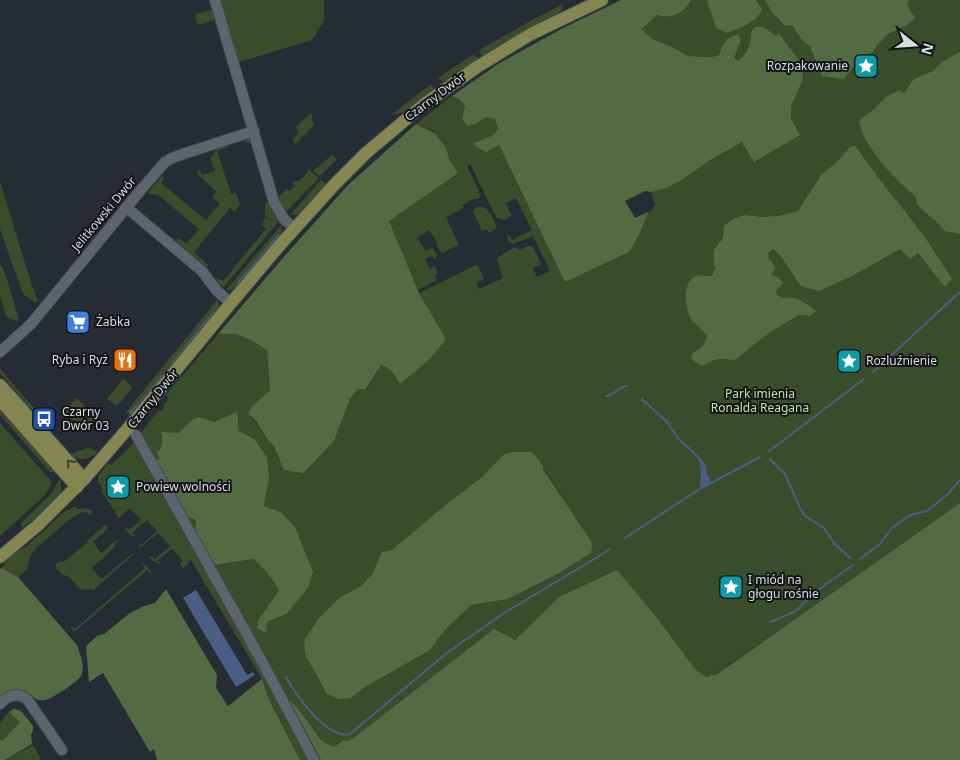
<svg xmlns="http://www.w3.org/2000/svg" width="960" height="760" font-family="'Noto Sans',sans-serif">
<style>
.green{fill:#394d2a;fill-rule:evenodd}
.forest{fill:#536a42}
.water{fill:#4a5d84}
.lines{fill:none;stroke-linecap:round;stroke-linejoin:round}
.stream{stroke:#4a5d84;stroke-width:2}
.minor-casing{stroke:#43494f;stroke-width:12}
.major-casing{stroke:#43494f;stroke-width:14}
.minor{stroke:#5c656e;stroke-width:10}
.major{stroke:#848651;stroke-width:12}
.oneway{stroke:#3f422e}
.labels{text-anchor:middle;stroke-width:4;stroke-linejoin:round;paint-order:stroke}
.poi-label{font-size:12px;fill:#d8dde2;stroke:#111417;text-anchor:start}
.street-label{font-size:12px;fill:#d8dde2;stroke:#111417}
.park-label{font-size:12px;fill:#bde4a1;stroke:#111417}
</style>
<rect width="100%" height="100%" fill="#252c34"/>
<g class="green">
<path d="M221 0H324V21L312 40 239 62Z"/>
<path d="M691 0H707L710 9 727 33 745 25 753 20 762 9 756 0H960V503L716 674 706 677 695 670 658 619 559 597 515 640 355 737 348 741 342 740 334 747 322 741 295 705 289 701 321 760H300L270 702 262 679 191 560 183 569 180 564 183 561 172 549 158 560 161 564 153 561 150 557 152 556 155 559 170 546 158 533 141 547 138 542 142 545 157 531 147 520 132 533 134 536 132 537 125 529V527L129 530 141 520 130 508 119 518 102 492V489L99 482 97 484 99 475 108 463 111 465 128 449 159 410 161 411 164 407 163 405 169 398 166 395 218 334H236L252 341 267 350 270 390 251 407 248 414C258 423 264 436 274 446L334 441 350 399 357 389H367L381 365 391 370 400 383 446 339 419 293 476 265 478 266 484 279 476 283 479 289 503 278 497 261 498 257 515 247 519 250 528 246 533 247 541 264 533 268 537 277 550 271 533 236 513 244 508 241 507 238 509 234 512 240 532 230 516 198 506 203 512 216 504 220 497 218 490 205 470 164 467 166 479 191 480 197 478 199H474L462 205 464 208 446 217 459 245 442 253 437 247V243L429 230 417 238 426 251 432 248 437 255 436 258 434 259 432 256 425 259 430 269 435 266 438 273 435 276 437 280 418 290 388 220 457 173 450 161 446 148 434 131 416 124 452 96 459 99 465 107 462 119 476 124 486 117 495 119 498 129 493 135 473 144 499 145 565 282 640 233 648 212 651 211 655 205 651 192 660 189 740 40 737 35C725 36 723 45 719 55L711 57 688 56 670 46 652 39 642 29 657 15 670 16 689 4ZM239 418 237 426 239 431 254 439 269 477 264 506 281 512 286 614 267 622 259 619 279 590C272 578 264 569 254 559L212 565 194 532 196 529V523L191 518 185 516 155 461 160 458 157 453C161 447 163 440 161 433H178L192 420 214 422 222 419ZM504 454 543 468 561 495 559 573 508 599 471 605 446 629 429 651 365 687 351 698 305 639 318 619 339 598 361 586 372 574 382 553 392 550 444 506 482 477Z"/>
<path d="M563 4 561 11 555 16 485 56H482L480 53 481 49 534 19Z"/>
<path d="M213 9 215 20 198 25 195 15 196 14Z"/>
<path d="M472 55 476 56 478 60 449 81H442L438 78Z"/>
<path d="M431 84 434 90 408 111 391 115Z"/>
<path d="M311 113 314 125 295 145 292 135 294 138 298 134 296 127Z"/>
<path d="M249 137 251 138 253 142 274 213 278 222 224 287 219 284 216 280 217 278 223 281 266 229 262 225 265 218 275 221 265 217V203L269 201 252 143 246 142 245 141V139Z"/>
<path d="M227 146 228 147 217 151 231 194 236 193 240 204 235 212 230 208 194 252 208 265 207 267 176 241 178 238 187 243 199 229 157 194 155 195 152 194 150 195 148 193 162 176 164 178 161 183 206 220 220 204 212 197 217 192 197 174 198 171 200 170 202 175 215 171 210 157 213 156 216 149Z"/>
<path d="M332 155 337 159 320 176 313 171Z"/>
<path d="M308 169 319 178 287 211 280 203 278 197 287 189 289 191 295 186 293 183 295 181H299L307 173Z"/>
<path d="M321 180 327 185 302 212 296 215H290Z"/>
<path d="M0 181 32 286 38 301 36 303 23 294 0 229Z"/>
<path d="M480 206C490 208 493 219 497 228L489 233 487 229 482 231 473 212 475 208Z"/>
<path d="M281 225 282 233 281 236 237 287 234 289 226 290Z"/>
<path d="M0 264C8 274 13 304 19 319L17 321 8 318 6 316 0 296Z"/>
<path d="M218 299 219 307 218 311 131 415 126 412Z"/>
<path d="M0 369 40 415 38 417 0 373Z"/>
<path d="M123 379 133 387 117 406 107 399Z"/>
<path d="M77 398 96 418 83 430 64 411Z"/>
<path d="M0 407 56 472H50L0 415Z"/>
<path d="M0 423 51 481 50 487 45 495 0 536Z"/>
<path d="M87 448 93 449 97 453C89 460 80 460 70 457L73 453Z"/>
<path d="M60 478C61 483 62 490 60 494 54 506 33 520 22 528L21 523 52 493Z"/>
<path d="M76 506 77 509 86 508 93 512 90 515 87 512 80 513 70 519 36 548 31 555 27 569 18 577 2 568C5 558 19 550 27 546L64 512Z"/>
<path d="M105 525 107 527 105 531 93 542 101 553 115 541 119 540 114 545 115 547 92 568 100 578H103L132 554 133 555 92 591V589L81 590 68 576 63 575 56 568V564L60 561 63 562 66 560 88 542 87 541Z"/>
<path d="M143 563 151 571V573L147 570 74 632 70 626 75 629 145 568 143 565Z"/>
<path d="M9 712 20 722 2 741 0 739V722Z"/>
<path d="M33 745 41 759 38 760H6Z"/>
</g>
<g class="forest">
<path d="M621 0H691C688 7 679 15 671 16 667 17 662 16 657 15L642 29 652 39 670 46 688 56 711 57 719 55C723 45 725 36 738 35L741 40 734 58 738 61C744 56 748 51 750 43 752 35 749 34 755 27H763L776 36 779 34 801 63 803 79 791 106V119L800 135 754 162 742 142 710 160 680 181 666 188 651 192 645 191 625 201 635 218 648 212 640 233 629 252 565 282 499 145 486 152 472 144 493 135 498 129 495 119 486 117 476 124 467 126 462 119 465 106 459 99 452 96 498 64 561 29Z"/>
<path d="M707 0H756L762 9C757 23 739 28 727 33L716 28Z"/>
<path d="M765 0H909L907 5 915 18 907 25 888 34 878 44 873 52 858 61 844 79 822 76 810 46 803 41 792 25 785 26 772 12Z"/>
<path d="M960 52V234L945 231 939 224 917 205 916 197C896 180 877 160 864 137 862 132 861 127 859 122L863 117 871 112 887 96 900 90 904 93 914 79 933 71 942 62Z"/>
<path d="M416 124 435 133 446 148 450 161 458 173 389 221 419 293 446 339 430 359 400 384 391 370 381 365 366 389H357L350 399 334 441 303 473 284 470 274 446 268 440 256 421 248 414 251 407 270 390 267 350 252 341 236 334H218L282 259 348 185Z"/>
<path d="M851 146H855L856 147 883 184 904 210 926 239 952 279 945 287 918 253 910 259 900 249 852 276 819 291 801 286 780 255 773 249 768 253 769 260 772 262 775 269 771 275 778 277 783 283 777 289 776 294C786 300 783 297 793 298 801 299 809 306 816 311L810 316 799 315 770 332 735 360C719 358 716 358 702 366L695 362 691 358 694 352C703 348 704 346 707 336 704 333 702 330 699 327 698 325 695 324 693 322 685 312 681 282 696 276 701 275 707 276 712 276L716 268 714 265V250L723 238 724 226 733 219 745 215 762 217 778 216 798 211 822 174 835 164Z"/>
<path d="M237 412C239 419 237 424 239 431L254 439 267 457 269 477 264 506 281 512 295 527 313 572 308 588 286 614 267 622 266 633 257 628 259 619 279 590C272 578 264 569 254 559L213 565 194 532C199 522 195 518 185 517L155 461 160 458 157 453C162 447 163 440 161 432L178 433 192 420 198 417 214 422Z"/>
<path d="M514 452H531L533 453 543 466V469L592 543 591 553 559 573 508 599 471 605 446 629 429 651 365 687 351 698 339 699 327 694 305 654 304 639H305L318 619 339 598 361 586 372 574 382 552 392 550 444 506 482 477 504 454Z"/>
<path d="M960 503V760H321L289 700 295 705 322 741 334 747 343 740 348 741 355 737 494 629 515 640 559 597 617 570 658 619 695 669 706 677 717 674Z"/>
<path d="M2 568 18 577 77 645C80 654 86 667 81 676 79 681 50 700 45 700 39 701 34 699 30 696L0 698V569Z"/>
<path d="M166 589 217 675 216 688 228 706 262 679 270 702 300 760H157L154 749 150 752 103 673 89 682 86 646 97 636 104 634 130 613 144 606 155 603Z"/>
<path d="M13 709 19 710 22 712 33 726V730L31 735 32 744 5 760H0V739L2 741 20 722 9 712Z"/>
</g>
<g class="water">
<path d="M700 457C709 466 704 472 711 481L709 486 703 488 700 486C700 475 703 470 698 459Z"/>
<path d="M196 590 247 675 253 672 255 675 236 687 183 598Z"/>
</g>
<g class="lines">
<g class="stream">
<path d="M238 283 279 235"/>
<path d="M172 364 214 312"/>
<path d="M873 372 960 292"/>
<path d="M606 396C615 395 619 386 627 386"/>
<path d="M642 399 667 422 678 438 699 458"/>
<path d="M130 413 141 402 163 375"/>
<path d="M768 452 864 379"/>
<path d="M770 459 785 474 800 508 804 515 824 528 834 543 850 558"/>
<path d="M711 483 760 457"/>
<path d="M625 538 704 486"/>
<path d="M860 559 880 544 892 528 910 515 927 511 948 494 960 480"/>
<path d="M771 622 796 611 815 592 853 565"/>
<path d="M286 677C296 695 327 740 350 734L448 652 504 613 596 558 610 549"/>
</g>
<g class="minor-casing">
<g id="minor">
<path d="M215 0 274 202 284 219 295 229"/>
<path d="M126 207 202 271 217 291 231 303"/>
<path d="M0 352 31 324 140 191 165 162 172 158 186 153 254 131"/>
<path d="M136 435 265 667 314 760"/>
<path d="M0 704C8 695 17 692 27 699L62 750"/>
</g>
</g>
<g class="major-casing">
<g id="major">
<path d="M0 385 84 479"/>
<path d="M0 400 77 487"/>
<path d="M0 557 38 525 84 479 130 426 231 303 279 246 335 184 366 153 423 105 477 67 531 34 602 0"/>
</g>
</g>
<use href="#minor" class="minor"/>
<use href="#major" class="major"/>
</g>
<defs><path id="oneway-chevron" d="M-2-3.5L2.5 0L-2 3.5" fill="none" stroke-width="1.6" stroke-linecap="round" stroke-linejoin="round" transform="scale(1.25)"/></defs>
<use class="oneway" href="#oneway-chevron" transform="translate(70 463) rotate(-132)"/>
<defs>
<g id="sight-square" transform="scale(1.25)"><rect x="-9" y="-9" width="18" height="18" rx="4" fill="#0f9aa8" stroke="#111417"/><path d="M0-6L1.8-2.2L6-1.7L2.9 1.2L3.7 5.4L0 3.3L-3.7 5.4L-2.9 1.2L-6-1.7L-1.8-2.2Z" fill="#fff"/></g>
<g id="supermarket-square" transform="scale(1.25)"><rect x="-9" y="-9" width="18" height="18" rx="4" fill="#3f7fe0" stroke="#111417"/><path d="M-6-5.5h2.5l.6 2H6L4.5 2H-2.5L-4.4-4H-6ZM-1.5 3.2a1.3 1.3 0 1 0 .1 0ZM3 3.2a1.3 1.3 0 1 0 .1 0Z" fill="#fff"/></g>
<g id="restaurant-square" transform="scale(1.25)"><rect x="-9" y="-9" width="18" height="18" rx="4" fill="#e8710a" stroke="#111417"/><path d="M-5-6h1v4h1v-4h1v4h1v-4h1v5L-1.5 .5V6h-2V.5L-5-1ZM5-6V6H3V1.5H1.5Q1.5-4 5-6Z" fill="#fff"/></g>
<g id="bus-square" transform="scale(1.25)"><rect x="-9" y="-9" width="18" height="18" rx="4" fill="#1a4fb4" stroke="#111417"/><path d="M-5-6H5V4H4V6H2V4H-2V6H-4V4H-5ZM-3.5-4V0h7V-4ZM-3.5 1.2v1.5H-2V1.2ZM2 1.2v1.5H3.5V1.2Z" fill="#fff"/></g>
</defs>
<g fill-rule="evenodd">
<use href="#sight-square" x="866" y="66"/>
<use href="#supermarket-square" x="78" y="322"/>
<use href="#restaurant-square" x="125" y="360"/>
<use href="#sight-square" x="849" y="361"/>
<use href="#bus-square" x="44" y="419"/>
<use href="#sight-square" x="118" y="487"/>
<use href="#sight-square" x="731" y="587"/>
</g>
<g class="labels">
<g class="poi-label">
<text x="848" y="70" text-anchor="end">Rozpakowanie</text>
<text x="96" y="326">Żabka</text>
<text x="108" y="364" text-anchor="end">Ryba i Ryż</text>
<text x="866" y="365">Rozluźnienie</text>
<text x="62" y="416">Czarny<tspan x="62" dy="14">Dwór 03</tspan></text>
<text x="136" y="491">Powiew wolności</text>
<text x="748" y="584">I miód na<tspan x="748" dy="14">głogu rośnie</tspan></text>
</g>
<g class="street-label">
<text transform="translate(435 97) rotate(-37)" y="4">Czarny Dwór</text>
<text transform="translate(104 214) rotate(-50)" y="4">Jelitkowski Dwór</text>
<text transform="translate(153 399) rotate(-51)" y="4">Czarny Dwór</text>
</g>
<g class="park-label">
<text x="760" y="398">Park imienia<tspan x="760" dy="14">Ronalda Reagana</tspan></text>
</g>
</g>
<g transform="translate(915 45) rotate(107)" stroke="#111417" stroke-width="4" paint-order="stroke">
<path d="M0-4L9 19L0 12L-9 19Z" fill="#d8dde2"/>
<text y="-8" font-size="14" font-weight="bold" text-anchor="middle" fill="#d8dde2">N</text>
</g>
</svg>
